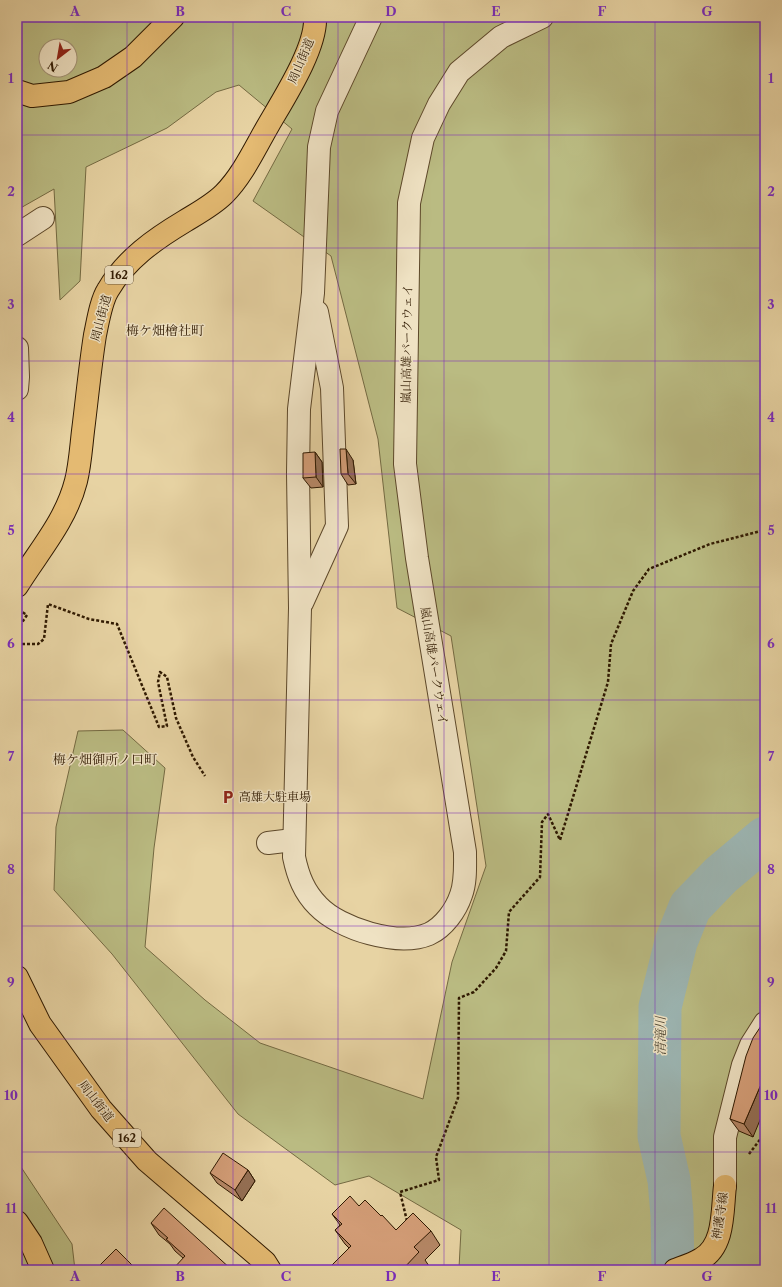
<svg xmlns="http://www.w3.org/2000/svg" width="782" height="1287" font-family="'Libre Caslon Text','Noto Serif JP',serif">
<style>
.green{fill:#babb82;stroke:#746a42;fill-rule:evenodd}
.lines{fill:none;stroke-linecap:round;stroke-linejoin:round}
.river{stroke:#9cb5b2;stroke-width:43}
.minor-casing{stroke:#5d482a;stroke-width:24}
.major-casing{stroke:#2f1901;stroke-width:24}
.highway-casing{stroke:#2f1901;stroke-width:24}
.path{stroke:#2f1901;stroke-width:2.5;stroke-dasharray:3 2;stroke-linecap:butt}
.minor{stroke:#efe2c3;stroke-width:22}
.major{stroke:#e4ba72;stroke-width:22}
.highway{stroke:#e4ba72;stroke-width:22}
.wall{fill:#b68867;stroke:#2f1901}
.shaded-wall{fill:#946f54;stroke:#2f1901}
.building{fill:#d49e78;stroke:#2f1901}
.grid{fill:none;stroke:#7b2cbf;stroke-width:1;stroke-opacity:0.55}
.labels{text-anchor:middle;stroke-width:3;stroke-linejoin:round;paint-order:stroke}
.shield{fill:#efe2c3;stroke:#69553b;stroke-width:1}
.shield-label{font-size:11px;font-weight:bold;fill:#2f1901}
.street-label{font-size:12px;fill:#2f1901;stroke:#efe2c3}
.poi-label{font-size:12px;fill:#2f1901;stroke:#efe2c3;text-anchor:start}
.neighbourhood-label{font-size:13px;fill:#2f1901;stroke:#efe2c3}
.water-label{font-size:13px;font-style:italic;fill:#504836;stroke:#efe2c3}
.neatline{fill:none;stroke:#7b2cbf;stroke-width:1.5}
.grid-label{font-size:13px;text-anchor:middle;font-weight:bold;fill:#7b2cbf}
</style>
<rect width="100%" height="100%" fill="#e7d3a3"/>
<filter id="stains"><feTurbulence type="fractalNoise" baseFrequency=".005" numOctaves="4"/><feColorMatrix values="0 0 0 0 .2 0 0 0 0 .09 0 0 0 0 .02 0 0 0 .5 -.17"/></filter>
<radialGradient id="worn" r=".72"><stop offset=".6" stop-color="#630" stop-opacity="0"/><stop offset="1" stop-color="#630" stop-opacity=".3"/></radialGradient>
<g class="green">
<path d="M17 17H765V1270H457L459 1268 461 1230 369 1176 335 1185 238 1114 112 954 54 890 56 827 78 731 123 730 165 768 154 848 145 947 205 1000 260 1043 423 1099 452 962 486 866 451 636 397 608 378 439 331 256 253 201 292 129 239 85 216 92 167 128 86 167 80 281 60 300 54 189 17 210ZM46 46H70V70H46Z"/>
<path d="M17 1161 72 1244 75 1270H17Z"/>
</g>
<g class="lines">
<path class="river" d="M673 1270 672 1215 669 1180 659 1136 660 1007 676 942 690 907 721 875 765 838"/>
<g class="minor-casing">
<g id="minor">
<path d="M371 17 327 111 319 147 313 293 299 409 298 473 300 608 294 857C298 876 304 892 318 906 340 929 398 947 429 934 444 927 456 910 461 895 466 882 465 866 465 852L417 558 405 464 409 203 423 138 439 104 459 72 501 37 542 17"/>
<path d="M17 235 43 218"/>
<path d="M17 348 18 377 17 389"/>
<path d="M302 603 337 526 332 388 317 312"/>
<path d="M268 843 293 840"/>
<path d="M725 1186V1137L743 1065 751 1045 765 1023"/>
</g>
</g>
<g class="major-casing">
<path id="major" d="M675 1270C683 1267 693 1264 701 1259 725 1246 722 1210 725 1186"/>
</g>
<g class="highway-casing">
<g id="highway">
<path d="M17 91 32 96 69 92 104 77 133 57 173 17"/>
<path d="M17 586C38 552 66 521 76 481 80 465 81 448 83 431 87 399 90 367 95 335 98 321 101 301 108 290 126 259 155 239 185 221 198 213 213 205 224 194 243 175 255 148 269 124 284 98 317 47 315 17"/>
<path d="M17 977 40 1024 101 1109 147 1161 265 1262 270 1270"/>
<path d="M17 1222 31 1243 43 1270"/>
</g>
</g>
<g class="path">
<path d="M17 630 27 615 17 609"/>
<path d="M17 644H38L44 639 48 604 89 619 117 624 159 727 167 726 158 682 160 672 167 677 176 718 193 757 205 776"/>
<path d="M749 1154 765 1133"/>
<path d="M407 1221 400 1192 439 1180 436 1157 458 1098 459 998 474 992 496 968 506 951 509 912 540 877 542 822 548 814 560 840 608 682 611 644 633 591 649 569 710 544 765 530"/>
</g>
<use href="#minor" class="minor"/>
<use href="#major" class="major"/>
<use href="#highway" class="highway"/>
</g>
<g class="wall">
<path d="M315 452 322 462 323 487 311 488 303 478Z"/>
<path d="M353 460 356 484 348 485 341 474Z"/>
<path d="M765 1020 753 1137 739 1131 730 1119Z"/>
<path d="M248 1170 255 1181 242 1201 217 1183 210 1173Z"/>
<path d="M359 1206 381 1216 396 1230 431 1231 440 1245 425 1260 429 1266 425 1270H327L349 1248 345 1244 335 1230 340 1225 332 1214Z"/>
<path d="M151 1223 232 1270 183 1258 175 1251 170 1244 159 1235Z"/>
</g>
<g class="shaded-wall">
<path d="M346 449 353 460 356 484 348 474Z"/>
<path d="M315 452 322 462 323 487 316 477Z"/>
<path d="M765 1075V1108L753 1137 744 1124Z"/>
<path d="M248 1170 255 1181 242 1201 235 1190Z"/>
</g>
<g class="building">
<path d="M340 449H346L348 474H341Z"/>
<path d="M315 452 316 477 303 478V453Z"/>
<path d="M765 1020V1075L744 1124 730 1119 746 1056 753 1038Z"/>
<path d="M223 1153 248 1170 235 1190 210 1173Z"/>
<path d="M350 1196 359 1206 365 1200 381 1216 382 1215 396 1230 413 1213 431 1231 414 1247 419 1252 402 1270H327L351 1246 335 1230 342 1224 332 1214Z"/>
<path d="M164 1208 232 1270H172L185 1256 166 1239 168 1238 151 1223Z"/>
<path d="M116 1249 137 1270H95Z"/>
</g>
<path class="grid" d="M127 17V1270M233 17V1270M338 17V1270M444 17V1270M549 17V1270M655 17V1270M17 135H765M17 248H765M17 361H765M17 474H765M17 587H765M17 700H765M17 813H765M17 926H765M17 1039H765M17 1152H765"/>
<defs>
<g id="parking-bare" transform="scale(1.08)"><path d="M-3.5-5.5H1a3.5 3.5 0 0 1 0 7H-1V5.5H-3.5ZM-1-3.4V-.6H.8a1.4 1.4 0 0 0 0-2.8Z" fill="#8f2418" stroke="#efe2c3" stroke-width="2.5" paint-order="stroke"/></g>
</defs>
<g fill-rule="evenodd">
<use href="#parking-bare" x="228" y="797"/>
</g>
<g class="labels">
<g class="shield">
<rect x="105" y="266" width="28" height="18" rx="3"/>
<rect x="113" y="1129" width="28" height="18" rx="3"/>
</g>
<g class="shield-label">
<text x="119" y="279">162</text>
<text x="127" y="1142">162</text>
</g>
<g class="street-label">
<text transform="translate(301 61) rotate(-67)" y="4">周山街道</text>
<text transform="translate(101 318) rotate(-75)" y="4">周山街道</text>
<text transform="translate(407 344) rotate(-89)" y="4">嵐山高雄パークウェイ</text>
<text transform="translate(434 666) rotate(81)" y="4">嵐山高雄パークウェイ</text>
<text transform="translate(96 1101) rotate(52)" y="4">周山街道</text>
<text transform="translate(720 1216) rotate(-81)" y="4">神護寺線</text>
</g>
<g class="poi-label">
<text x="239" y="801">高雄大駐車場</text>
</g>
<g class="neighbourhood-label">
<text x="165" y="335">梅ケ畑檜社町</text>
<text x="105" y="764">梅ケ畑御所ノ口町</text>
</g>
<g class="water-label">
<text transform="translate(660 1036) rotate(-90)" y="5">清滝川</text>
</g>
</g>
<rect width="782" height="1287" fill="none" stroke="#e7d3a3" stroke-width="44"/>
<g transform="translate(58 58) rotate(211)"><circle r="19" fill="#efe2c3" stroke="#a29275"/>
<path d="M0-3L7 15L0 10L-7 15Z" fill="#8f2418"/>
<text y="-6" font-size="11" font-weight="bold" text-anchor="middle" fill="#2f1901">N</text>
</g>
<rect x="22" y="22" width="738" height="1243" class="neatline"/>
<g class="grid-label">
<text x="75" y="16">A</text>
<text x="180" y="16">B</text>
<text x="286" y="16">C</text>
<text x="391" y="16">D</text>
<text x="496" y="16">E</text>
<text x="602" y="16">F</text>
<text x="707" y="16">G</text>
<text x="11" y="83">1</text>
<text x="771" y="83">1</text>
<text x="11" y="196">2</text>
<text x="771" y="196">2</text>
<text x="11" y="309">3</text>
<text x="771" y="309">3</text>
<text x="11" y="422">4</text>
<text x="771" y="422">4</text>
<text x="11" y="535">5</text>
<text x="771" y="535">5</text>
<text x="11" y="648">6</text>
<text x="771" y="648">6</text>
<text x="11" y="761">7</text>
<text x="771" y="761">7</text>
<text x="11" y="874">8</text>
<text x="771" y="874">8</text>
<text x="11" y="987">9</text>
<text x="771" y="987">9</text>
<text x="11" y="1100">10</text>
<text x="771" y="1100">10</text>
<text x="11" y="1213">11</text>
<text x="771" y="1213">11</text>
<text x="75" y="1281">A</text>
<text x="180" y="1281">B</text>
<text x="286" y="1281">C</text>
<text x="391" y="1281">D</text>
<text x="496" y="1281">E</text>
<text x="602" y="1281">F</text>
<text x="707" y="1281">G</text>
</g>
<rect width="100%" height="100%" filter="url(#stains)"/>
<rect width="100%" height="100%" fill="url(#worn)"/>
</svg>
